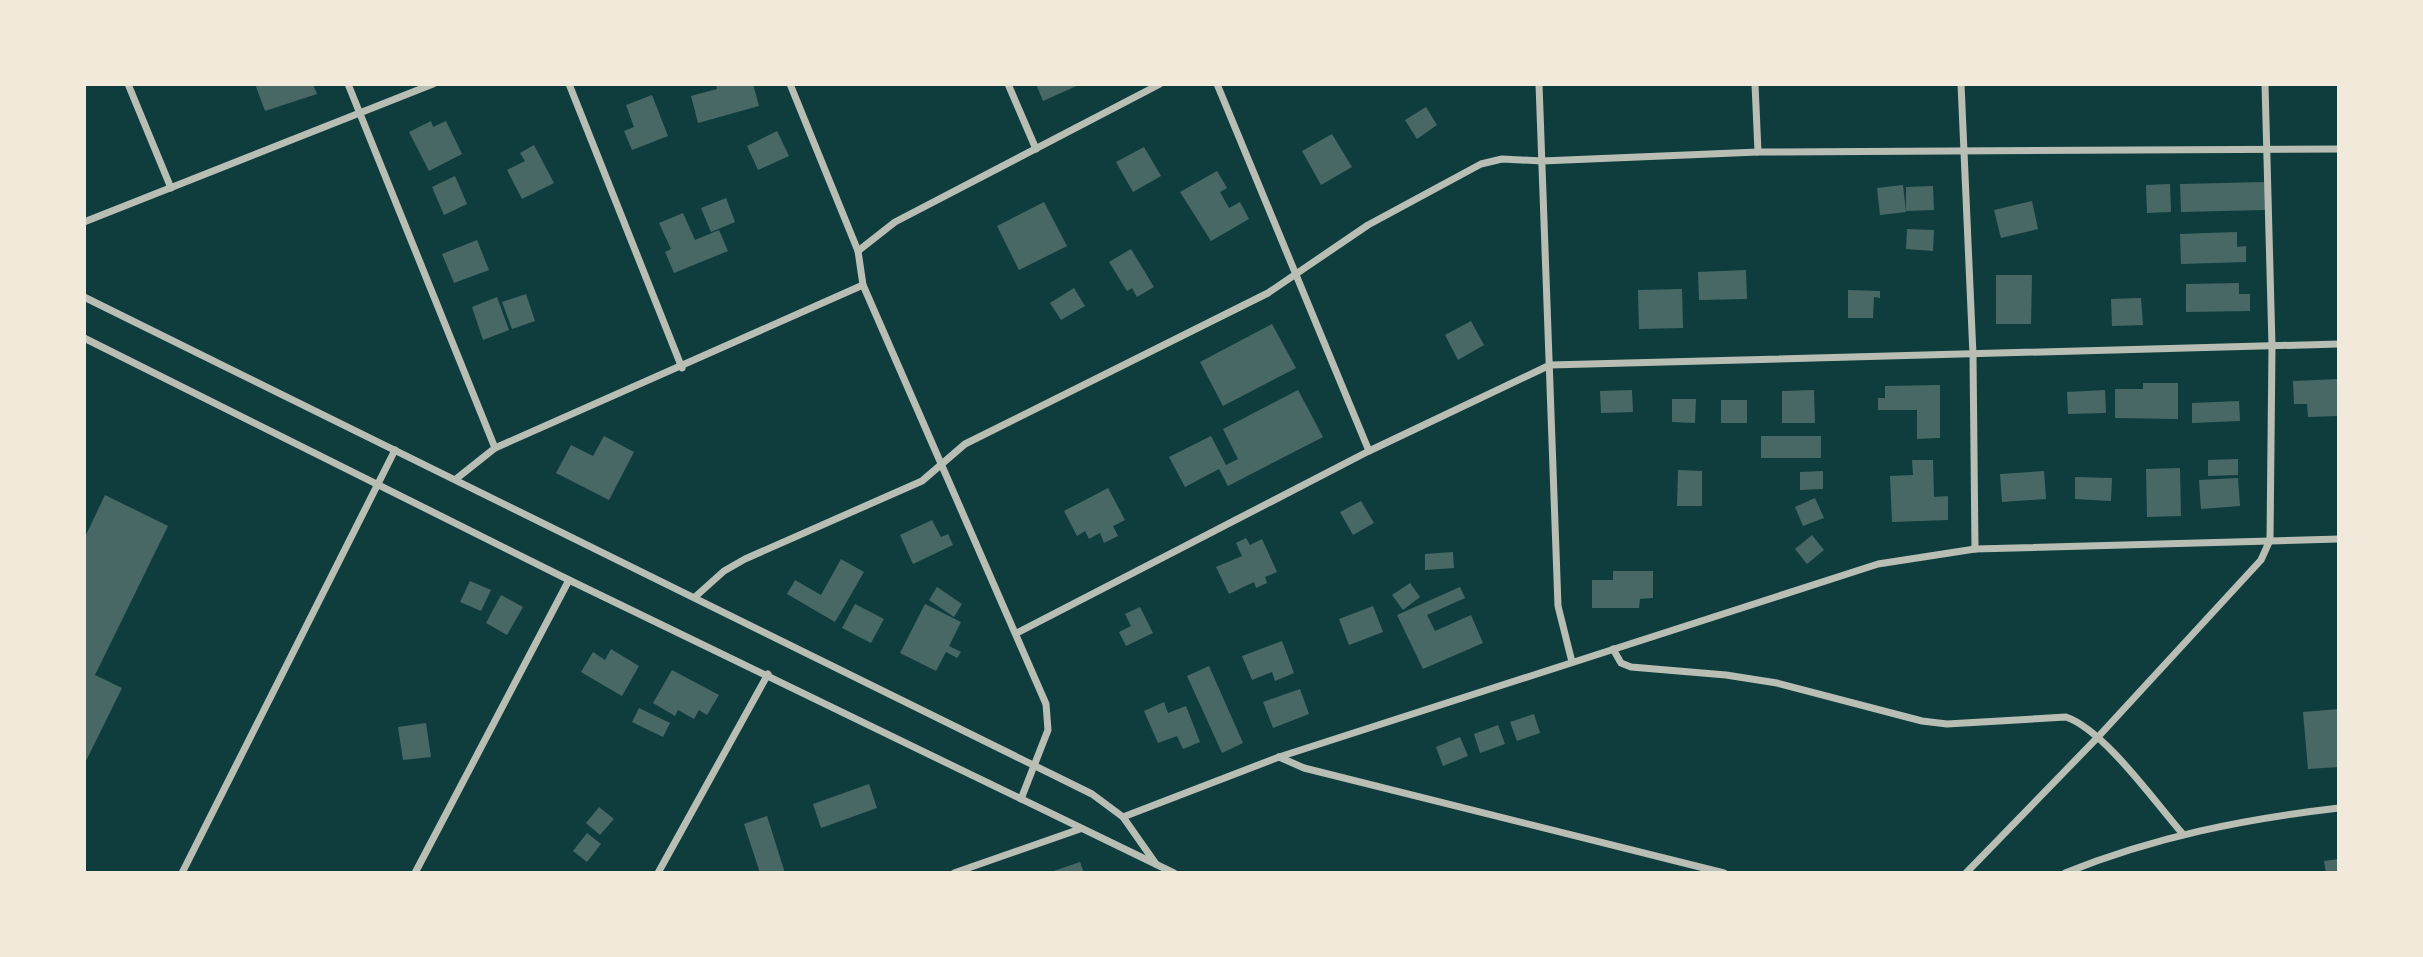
<svg xmlns="http://www.w3.org/2000/svg" width="2423" height="957" font-family="'Sofia Sans Condensed',sans-serif">
<style>
.building{fill:#486865}
.lines{fill:none;stroke-linecap:round;stroke-linejoin:round}
.minor{stroke:#b8beb3;stroke-width:7}
</style>
<rect width="100%" height="100%" fill="#0f3d3e"/>
<g class="building">
<path d="M255 84H313L317 94 265 111Z"/>
<path d="M716 84H753L759 106 698 123 691 96 717 89Z"/>
<path d="M1036 84H1081L1043 101Z"/>
<path d="M652 95 668 136 632 150 624 131 634 127 626 105Z"/>
<path d="M1426 107 1437 125 1417 139 1405 120Z"/>
<path d="M431 121 433 127 446 121 462 154 429 171 409 132Z"/>
<path d="M777 131 789 156 758 170 747 146Z"/>
<path d="M1332 134 1352 167 1321 185 1302 151Z"/>
<path d="M534 145 554 183 522 199 507 170 525 161 520 153Z"/>
<path d="M1144 147 1161 176 1133 192 1116 162Z"/>
<path d="M1217 171 1227 188 1220 192 1229 208 1240 202 1249 219 1211 241 1180 192Z"/>
<path d="M455 176 467 204 444 215 432 187Z"/>
<path d="M2265 182V210L2181 212 2180 184Z"/>
<path d="M2170 184 2171 212 2147 213 2146 185Z"/>
<path d="M1903 185 1906 212 1880 215 1877 188Z"/>
<path d="M1933 186 1934 210 1906 211V187Z"/>
<path d="M726 198 735 222 711 232 701 208Z"/>
<path d="M2032 201 2038 229 2001 238 1994 210Z"/>
<path d="M1044 202 1067 246 1019 270 997 226Z"/>
<path d="M683 213 695 240 719 230 728 251 674 273 665 252 671 249 659 223Z"/>
<path d="M1907 229 1934 230 1933 251 1906 249Z"/>
<path d="M2237 232V247L2246 246V262L2181 264 2180 234Z"/>
<path d="M477 240 489 270 454 283 442 254Z"/>
<path d="M1131 249 1154 287 1137 297 1132 288 1127 291 1109 262Z"/>
<path d="M1746 270 1747 299 1699 300 1698 272Z"/>
<path d="M1996 275H2032L2031 324H1996Z"/>
<path d="M2239 283V294H2250V311L2186 312V284Z"/>
<path d="M1074 288 1085 306 1061 320 1050 303Z"/>
<path d="M1682 289 1683 328 1639 329 1638 290Z"/>
<path d="M1848 290 1880 291V298L1874 297 1873 318H1848Z"/>
<path d="M526 294 535 321 512 329 502 302Z"/>
<path d="M497 297 509 330 483 340 472 307Z"/>
<path d="M2141 298 2143 325 2112 326 2111 299Z"/>
<path d="M1471 321 1484 345 1458 360 1445 335Z"/>
<path d="M1272 324 1296 368 1223 406 1200 362Z"/>
<path d="M2339 379V416L2308 417 2307 404H2294L2293 381Z"/>
<path d="M2143 383H2178V419L2115 418V389H2143Z"/>
<path d="M1940 385V438L1917 439V410H1878V398H1885V386Z"/>
<path d="M1298 390 1323 437 1228 486 1219 469 1185 487 1169 457 1211 436 1226 465 1238 459 1223 429Z"/>
<path d="M1632 390 1633 412 1601 413 1600 391Z"/>
<path d="M1814 390 1815 423H1782V391Z"/>
<path d="M2105 390 2106 413 2068 414 2067 392Z"/>
<path d="M1672 399H1696L1695 423 1672 422Z"/>
<rect x="1721" y="400" width="26" height="23"/>
<path d="M2239 401 2240 421 2192 423V403Z"/>
<path d="M604 436 634 452 609 500 556 473 571 445 593 456Z"/>
<rect x="1761" y="436" width="60" height="22"/>
<path d="M2238 459V475L2208 476V460Z"/>
<path d="M1912 460H1933L1934 497 1948 496V520L1892 522 1890 476 1913 475Z"/>
<path d="M2180 468 2181 516 2147 517 2146 469Z"/>
<path d="M1678 470 1702 471V506H1677Z"/>
<path d="M1823 471V489L1800 490V472Z"/>
<path d="M2044 471 2046 499 2002 502 2000 474Z"/>
<path d="M2075 477 2112 478 2111 501 2075 499Z"/>
<path d="M2238 478 2240 506 2201 509 2199 480Z"/>
<path d="M1108 488 1125 520 1113 526 1118 536 1104 543 1100 533 1089 539 1085 531 1077 536 1064 511Z"/>
<path d="M105 495 168 526 95 675 122 688 84 765V539Z"/>
<path d="M1815 498 1824 518 1803 526 1795 507Z"/>
<path d="M1361 501 1374 523 1353 535 1340 512Z"/>
<path d="M932 520 941 537 948 534 953 545 913 564 900 535Z"/>
<path d="M1812 535 1824 550 1807 564 1795 549Z"/>
<path d="M1246 538 1250 545 1262 539 1277 572 1265 577 1267 583 1256 588 1254 582 1229 594 1216 567 1242 556 1236 543Z"/>
<path d="M1453 552 1454 568 1425 570V554Z"/>
<path d="M841 559 864 572 835 622 787 594 795 580 821 595Z"/>
<path d="M1613 571H1653V598L1640 599 1639 608H1592V580H1613Z"/>
<path d="M470 581 491 590 481 611 460 602Z"/>
<path d="M1410 583 1420 597 1403 610 1392 595Z"/>
<path d="M937 587 962 604 954 617 929 600Z"/>
<path d="M1460 587 1465 598 1427 615 1435 631 1471 615 1483 643 1423 669 1397 615Z"/>
<path d="M501 595 523 607 507 635 486 623Z"/>
<path d="M855 604 884 619 871 643 842 628Z"/>
<path d="M925 604 961 622 949 646 961 652 957 658 946 652 936 671 900 653Z"/>
<path d="M1373 606 1383 632 1349 645 1339 619Z"/>
<path d="M1140 607 1153 633 1126 646 1119 632 1131 626 1125 614Z"/>
<path d="M1282 641 1294 673 1275 681 1272 672 1252 680 1242 656Z"/>
<path d="M611 649 639 666 622 696 581 672 593 652 605 660Z"/>
<path d="M1209 666 1243 743 1222 753 1187 676Z"/>
<path d="M672 670 719 695 707 715 699 710 694 719 678 710 675 716 653 703Z"/>
<path d="M1300 689 1309 714 1273 728 1263 702Z"/>
<path d="M1164 702 1168 713 1186 706 1200 742 1183 749 1177 736 1158 743 1144 711Z"/>
<path d="M639 708 670 723 663 737 632 722Z"/>
<path d="M2339 709V767L2308 769 2303 712Z"/>
<path d="M1534 714 1540 733 1517 741 1510 722Z"/>
<path d="M426 723 431 757 403 760 398 727Z"/>
<path d="M1498 725 1505 744 1480 753 1474 734Z"/>
<path d="M1460 737 1468 756 1443 766 1436 747Z"/>
<path d="M869 784 877 808 821 828 813 804Z"/>
<path d="M599 807 614 819 600 835 586 823Z"/>
<path d="M767 816 785 873H760L744 824Z"/>
<path d="M587 833 601 844 587 862 573 851Z"/>
<path d="M2339 859V873H2326L2324 861Z"/>
<path d="M1080 862 1084 873H1048Z"/>
</g>
<g class="lines">
<g class="minor">
<path d="M128 84 171 188"/>
<path d="M348 84 495 448"/>
<path d="M569 84 682 368"/>
<path d="M790 84 858 251 863 285 1046 704 1048 730 1021 799"/>
<path d="M1008 84 1036 149"/>
<path d="M1217 84 1369 451"/>
<path d="M1539 84 1558 606 1572 662"/>
<path d="M1755 84 1758 152"/>
<path d="M1961 84 1973 355 1975 549"/>
<path d="M84 222 433 84"/>
<path d="M858 251 895 222 1160 84"/>
<path d="M84 297 1092 794 1123 817 1156 864"/>
<path d="M84 338 569 580 1174 873"/>
<path d="M456 479 495 448 863 285"/>
<path d="M695 597 724 571 745 559 922 481 965 444 1268 293 1368 225 1481 164 1502 159 1542 161 1758 152 2339 149"/>
<path d="M1017 633 1369 451 1550 365 2339 344"/>
<path d="M1613 649 1621 663 1631 667 1726 675 1777 683 1922 721 1947 724 2066 717C2104 730 2154 801 2182 833"/>
<path d="M1279 757 1304 768 1724 873"/>
<path d="M1123 817 1279 757 1878 564 1975 549 2339 539"/>
<path d="M182 873 395 450"/>
<path d="M415 873 569 580"/>
<path d="M658 873 768 674"/>
<path d="M954 873 1080 829"/>
<path d="M1966 873 2098 737 2261 560 2270 540 2272 346 2265 84"/>
<path d="M2065 873C2154 837 2243 819 2339 808"/>
</g>
</g>
<rect width="2423" height="957" fill="none" stroke="#f1e9da" stroke-width="172"/>
</svg>
